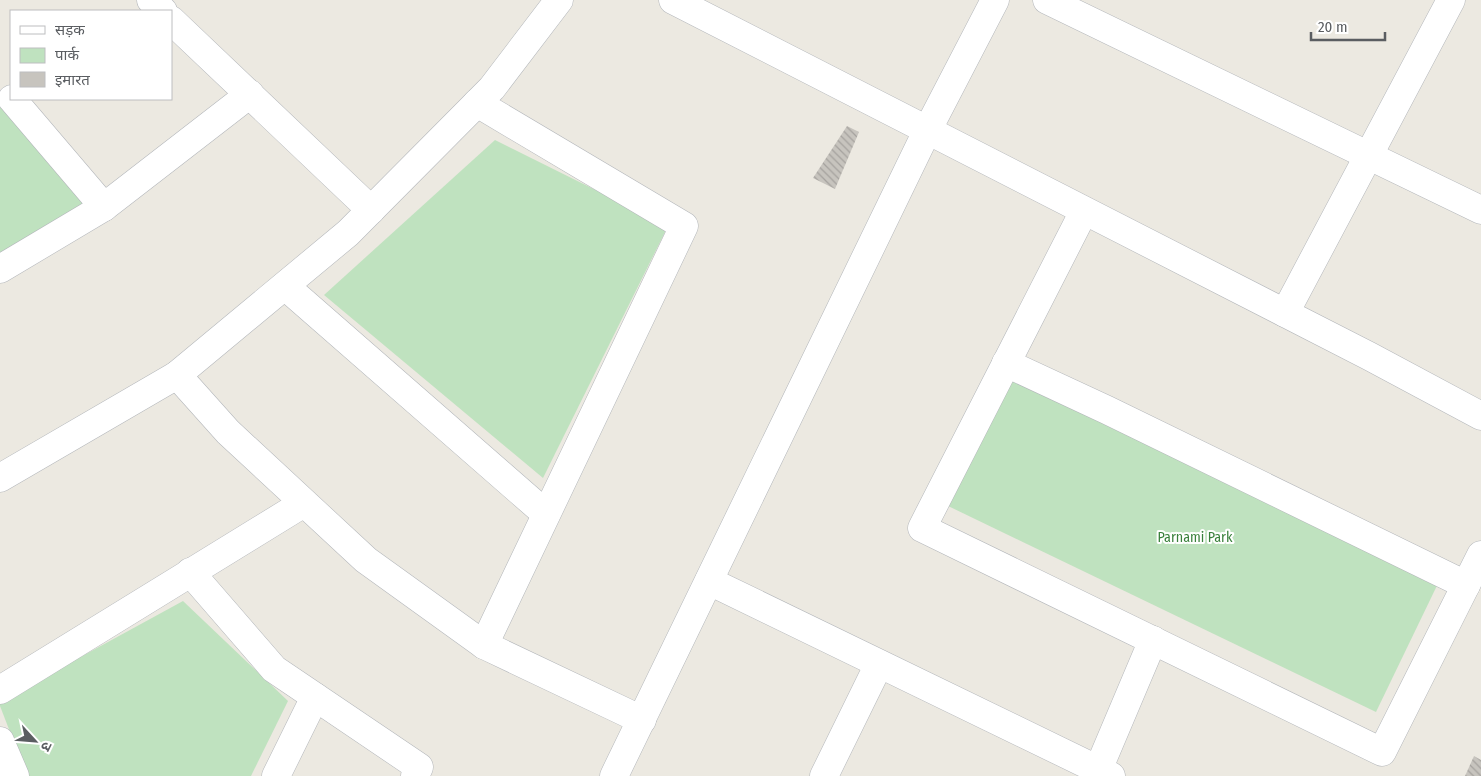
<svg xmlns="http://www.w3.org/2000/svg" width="1481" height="776" font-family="'Fira Sans Condensed','Noto Sans Devanagari',sans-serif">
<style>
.park{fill:#bfe2bf}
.building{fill:url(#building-back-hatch)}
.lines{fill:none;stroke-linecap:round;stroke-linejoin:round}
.minor-casing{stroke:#b4b7bb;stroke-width:29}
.minor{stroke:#fff;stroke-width:28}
.labels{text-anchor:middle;stroke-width:4;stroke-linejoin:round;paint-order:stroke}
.park-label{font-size:14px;fill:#39803b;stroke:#fff}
</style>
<defs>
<pattern id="building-back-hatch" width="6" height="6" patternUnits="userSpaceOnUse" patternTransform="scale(1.25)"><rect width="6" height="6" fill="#c7c4be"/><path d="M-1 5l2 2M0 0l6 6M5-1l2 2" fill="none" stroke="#a5a29e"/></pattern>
</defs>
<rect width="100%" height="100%" fill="#ece9e1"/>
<g class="park">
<path d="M0 101 87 203 0 255Z"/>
<path d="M495 140 668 226 543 478 324 295Z"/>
<path d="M1014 362 1445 569 1376 712 946 505Z"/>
<path d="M183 601 288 701 251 776H27L0 706V701Z"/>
</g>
<g class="building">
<path d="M847 126 859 132 835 189 813 178Z"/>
<path d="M1474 756 1481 760V776H1465Z"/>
</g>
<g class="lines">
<g class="minor-casing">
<g id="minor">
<path d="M151 0 163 11"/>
<path d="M673 0 1369 356 1481 416"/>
<path d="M1047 0 1481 210"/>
<path d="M171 20 371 210"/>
<path d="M12 99 104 207"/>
<path d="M477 103 684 226 484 645"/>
<path d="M1084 211 922 528 1382 752 1481 555"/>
<path d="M0 269 104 207 250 94"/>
<path d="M285 286 546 514"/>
<path d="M1285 313 1451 0"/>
<path d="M1006 363 1107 410 1466 585"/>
<path d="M177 375 228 432 366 560 484 645 642 720"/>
<path d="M0 478 177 375 348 233 492 88 559 0"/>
<path d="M190 572 274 669 419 767 415 776"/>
<path d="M709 581 1111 776"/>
<path d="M0 690 304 503"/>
<path d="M0 741 15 776"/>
<path d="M1098 770 1153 640"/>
<path d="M276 776 315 697"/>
<path d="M614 776 927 131 995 0"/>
<path d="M824 776 879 664"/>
</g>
</g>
<use href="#minor" class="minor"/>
</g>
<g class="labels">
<g class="park-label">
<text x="1195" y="542">Parnami Park</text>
</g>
</g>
<rect x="10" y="10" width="162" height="90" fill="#ffffff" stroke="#bdbec0"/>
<rect x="20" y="26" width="25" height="8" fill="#ffffff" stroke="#bdbec0"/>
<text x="55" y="35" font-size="15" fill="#5a5d61">सड़क</text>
<rect x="20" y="48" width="25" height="15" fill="#bfe2bf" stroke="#bdbec0"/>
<text x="55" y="60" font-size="15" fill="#5a5d61">पार्क</text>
<rect x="20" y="72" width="25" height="15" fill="#c7c4be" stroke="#bdbec0"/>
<text x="55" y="85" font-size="15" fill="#5a5d61">इमारत</text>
<g transform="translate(35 741) rotate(116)" stroke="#ffffff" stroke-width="4" paint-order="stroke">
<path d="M0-4L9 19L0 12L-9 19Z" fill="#5a5d61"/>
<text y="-8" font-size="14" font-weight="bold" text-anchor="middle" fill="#5a5d61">उ</text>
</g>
<path d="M1311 32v8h74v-8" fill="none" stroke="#5a5d61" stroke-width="2.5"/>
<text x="1318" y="32" font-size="15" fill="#5a5d61" stroke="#ffffff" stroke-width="4" paint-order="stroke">20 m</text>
</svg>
